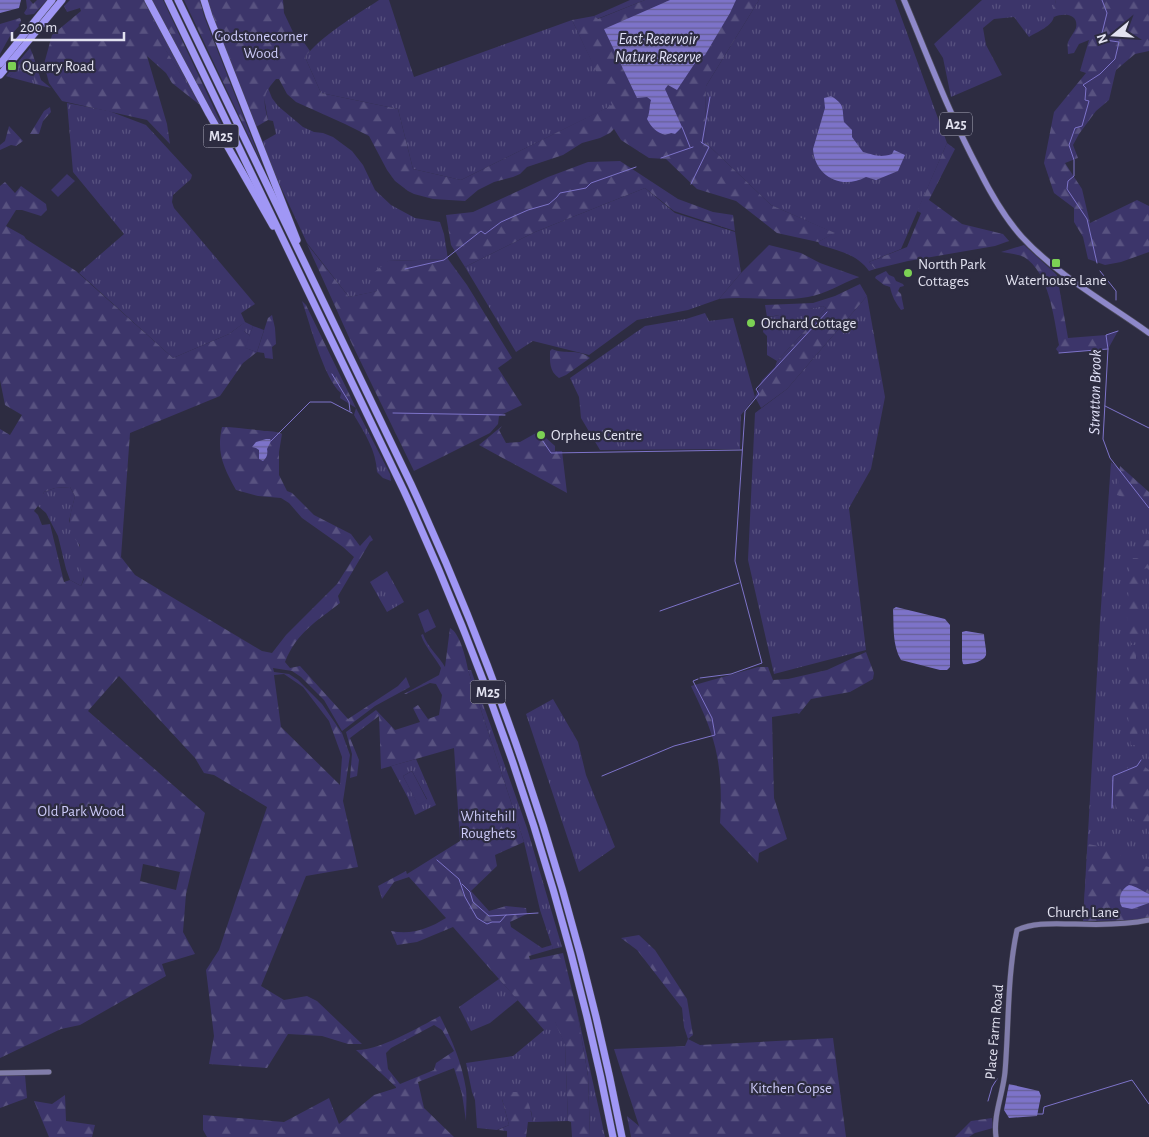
<svg xmlns="http://www.w3.org/2000/svg" width="1149" height="1137" font-family="'Alegreya Sans',sans-serif">
<style>
.grass{fill:url(#grass-tufts);fill-rule:evenodd}
.forest{fill:url(#forest-firs);fill-rule:evenodd}
.pitch{fill:#3c356a}
.water{fill:url(#water-rules)}
.lines{fill:none;stroke-linecap:round;stroke-linejoin:round}
.stream{stroke:#7d73c9;stroke-width:1}
.secondary-casing{stroke:#4b4a5b;stroke-width:6}
.primary-casing{stroke:#4b4a5b;stroke-width:7}
.highway-casing{stroke:#4b4a5b;stroke-width:8}
.secondary{stroke:#807caa;stroke-width:5}
.primary{stroke:#8e88ca;stroke-width:5.5}
.highway{stroke:#a097f5;stroke-width:7}
.poi-dot{fill:#7cd154;stroke:#2d2c41;stroke-width:2}
.labels{text-anchor:middle;stroke-width:4.5;stroke-linejoin:round;paint-order:stroke}
.shield{fill:#2d2c41;stroke:#acabbc;stroke-width:1}
.shield-label{font-size:14px;font-weight:bold;fill:#e2e2f0}
.park-label{font-size:15px;fill:#cccaf8;stroke:#2d2c41}
.poi-label{font-size:15px;fill:#e2e2f0;stroke:#2d2c41;text-anchor:start}
.street-label{font-size:15px;fill:#e2e2f0;stroke:#2d2c41}
.water-label{font-size:16px;font-style:italic;fill:#e2e2f9;stroke:#2d2c41}
</style>
<defs>
<pattern id="grass-tufts" width="24" height="20" patternUnits="userSpaceOnUse" patternTransform="scale(1.25)"><rect width="24" height="20" fill="#3c356a"/><path d="M3 7l-1-3M5 7V3M7 7l1-3M15 17l-1-3M17 17v-4M19 17l1-3" fill="none" stroke="#585280"/></pattern>
<pattern id="forest-firs" width="22" height="20" patternUnits="userSpaceOnUse" patternTransform="scale(1.25)"><rect width="22" height="20" fill="#3c356a"/><path d="M5 1l3.5 6h-7zM16 11l3.5 6h-7z" fill="#585280"/></pattern>
<pattern id="water-rules" width="6" height="5" patternUnits="userSpaceOnUse" patternTransform="scale(1.25)"><rect width="6" height="5" fill="#7d73c9"/><path d="M0 2.5h6" fill="none" stroke="#666095"/></pattern>
</defs>
<rect width="100%" height="100%" fill="#2d2c41"/>
<g class="grass">
<path d="M379 0H389L414 77 572 20 613 105 461 180 413 169 398 109 321 93 305 57C321 36 356 15 379 0Z"/>
<path d="M630 0H645L597 19 594 16Z"/>
<path d="M759 0H895L947 143 901 249 869 262 875 269 869 271C857 254 839 251 820 245L818 242 834 233 771 205 705 142 706 86Z"/>
<path d="M982 0H1056C1055 6 1054 10 1054 16 1053 26 1037 32 1029 37L1014 17 994 19 983 28 986 45 1002 75 951 97 943 58 934 44Z"/>
<path d="M163 36 200 105 158 38Z"/>
<path d="M30 58 35 84 9 77Z"/>
<path d="M268 88 272 98 278 106 303 127 314 132 323 133 333 137 352 151 363 165 375 190 391 205 415 218 440 222 444 234 448 259 388 261 378 291 349 297 307 243 277 179 262 142 276 134 273 121 268 120 264 97Z"/>
<path d="M67 103 109 111 146 125 192 175 191 179 173 195 172 202 174 208 255 304 241 313 245 322 253 326 250 336 244 331V323L229 334 173 358 79 273 124 234 73 172Z"/>
<path d="M645 188 675 213 735 232 741 273 719 299 688 310 637 320 589 355 533 341 516 352 465 267 535 232Z"/>
<path d="M867 296 885 397 871 469 849 508 866 650 774 674 748 560 755 413 787 389Z"/>
<path d="M823 306 826 308 777 361 767 355V336L763 332 765 318Z"/>
<path d="M705 313 709 321 733 318 755 397 741 415 740 449 600 450 581 418 579 397 570 378 645 326 686 319Z"/>
<path d="M356 408 390 474 391 481 383 478 377 472C376 450 365 434 354 415Z"/>
<path d="M1111 462 1149 493V918L1083 921 1100 621Z"/>
<path d="M70 487 75 496 69 521C78 540 90 566 81 586L70 580 66 569 58 536 46 513 38 506 44 492 55 488Z"/>
<path d="M387 571 404 602 387 612 370 582Z"/>
<path d="M468 670H471L527 828 562 947 553 949 540 910 524 842Z"/>
<path d="M553 699 578 742 586 775 615 847 579 872 526 714Z"/>
<path d="M416 759 436 805 415 815 408 798 391 766ZM412 771 427 799 418 804 403 776Z"/>
<path d="M499 979 518 1000 490 1023 471 1031 459 1007Z"/>
<path d="M577 1011 602 1123 605 1137H590L588 1076Z"/>
<path d="M555 1021 565 1044 568 1121 533 1122 531 1111 502 1099 509 1125 497 1130 477 1128 475 1100 472 1092 466 1063 513 1056Z"/>
</g>
<g class="forest">
<path d="M26 0H30L33 4 37 0H47L34 14 26 15 24 13 27 8Z"/>
<path d="M70 0H144L163 36 159 39 200 105 172 83 166 73 147 56 167 124 170 144 147 120 62 101 49 83 44 64 52 35 81 11 80 8 67 12 64 6Z"/>
<path d="M152 0H163L236 155H235Z"/>
<path d="M184 0H200L204 16 262 164Z"/>
<path d="M208 0H283L284 13 293 32 298 34 310 51 305 57 321 93 398 109 413 169 461 180 612 105 572 20 594 16 598 19 645 0H759L706 86 705 142 771 205 835 233 818 242 777 233 736 201 697 189 666 159 649 158 621 140 614 129 610 133 600 138 582 143 563 155 527 167 520 174 513 177 494 182 478 190 465 201 433 199 414 194 408 191 395 181 387 170 369 136 345 124 296 102 287 94 279 79H276C262 95 263 100 268 120L256 127 210 9Z"/>
<path d="M1056 0H1149V51L1135 54 1116 70 1109 100 1096 111 1079 134 1073 145 1078 158 1065 163 1082 189 1090 223 1137 200 1149 206V252L1121 262 1105 265 1088 259 1083 237 1074 222V208L1054 193 1044 163 1054 112 1086 73 1080 71 1089 40 1079 44 1074 53 1068 54C1068 50 1067 46 1068 42 1070 37 1074 33 1076 28 1079 13 1063 13 1054 17L1053 12Z"/>
<path d="M20 18 21 20 20 25 10 36 0 54V24Z"/>
<path d="M30 48 33 55 41 80 51 88 35 84 30 59 9 77 6 76Z"/>
<path d="M50 107 51 112 43 121 39 134H30L44 111Z"/>
<path d="M9 126 23 141 16 146 11 145 0 150V145L5 141Z"/>
<path d="M947 143 955 149 929 200 962 224 1003 234 1009 241 995 246 908 261 875 269 869 262 907 247 921 213 917 211Z"/>
<path d="M620 161 678 199 713 212 733 215 735 231 674 211 645 188 535 232 465 267 451 245 446 215 473 212 548 177 588 162Z"/>
<path d="M5 182 15 193 21 186 46 204 47 210 41 216 22 210H16L6 226 24 236 26 239 76 271 173 358 229 334 245 322 244 331 250 336 246 348 257 352 268 318 272 315 275 328 276 344 272 347 273 359 265 358 264 353 257 352 243 363 220 396 130 433 121 557 135 575 262 651 272 653 286 635 337 584 354 557 343 547 302 518 289 503 281 498 258 496 236 490C224 468 216 453 222 427 234 427 246 429 258 430 267 432 274 430 282 434L279 452V475L287 491 292 493 314 515 351 534 360 546 370 535 373 540 370 542 338 596 340 603C316 622 297 632 285 662L290 668 300 666 348 719 398 686 406 677 410 687 375 706 342 731 324 700 301 677 292 671 273 668 274 672 289 674 298 680 322 704 342 733 350 755 343 801 358 867 306 876 261 986 284 1000 307 996 317 1001 362 1044H348L322 1036 288 1034 267 1068 209 1064 214 1036 206 970 219 950 267 807 214 775 204 773 195 758 119 676 88 711 205 813 186 894 183 932 195 954 162 964 166 976 80 1025 61 1029 0 1058V429L10 435 22 415 5 405 0 380V186ZM70 487 75 496C70 517 64 528 80 545L78 561 84 579 81 586 70 580 64 582 50 524 42 525 38 515 34 511 41 502 44 492 55 488ZM284 674 303 687 329 721 342 757 340 785 281 727 274 675ZM143 864 180 872 176 890 140 881Z"/>
<path d="M307 244 349 297 377 291 372 274 388 261 448 259 467 285 512 358 498 368 522 405 499 416 498 424 490 433 414 471 352 344Z"/>
<path d="M769 245 801 253 820 263 859 277C842 283 826 294 808 297 780 302 748 296 719 299L741 273Z"/>
<path d="M1024 245 1057 275 1068 338 1106 335 1118 331 1108 349 1059 353 1056 349 1059 345C1054 318 1049 272 1024 257 1017 254 1008 253 1001 252Z"/>
<path d="M886 271 889 275 894 277 896 281 903 284 904 286 900 287 898 291 901 294 904 309 901 310C895 302 892 296 890 287L884 285 875 278 876 276Z"/>
<path d="M860 284 867 296 787 389 761 408 755 397 762 380 775 367 777 361 826 308 823 306 793 313 767 317 765 305 813 303 835 296Z"/>
<path d="M302 301 306 305 356 408 340 398 341 393C324 379 310 324 302 301Z"/>
<path d="M552 349C565 355 578 348 590 358L566 375 559 378C549 371 550 362 550 351Z"/>
<path d="M502 426 499 430 506 443 520 442 536 433 539 439 546 438 555 446V451H562L567 493 479 445Z"/>
<path d="M1120 466 1149 492V513L1143 512 1139 501 1134 497 1128 499 1117 495Z"/>
<path d="M1141 540H1149V570L1147 568 1139 571 1142 585 1141 636 1138 641 1131 643 1127 619 1130 565 1133 558H1140L1138 548Z"/>
<path d="M450 628C460 633 466 659 468 670L524 842 495 855 497 866 471 891 489 911 506 906 526 908 527 914 510 922 511 927 542 948 552 945 553 949 529 956 530 960 563 953 577 1011 588 1076 590 1137H572L571 1122 568 1121 565 1045 555 1022 545 1031 453 927 417 942 397 945 391 931C412 935 428 929 446 918L409 877 394 882 382 899 378 886 406 871 407 874 460 841 454 748 381 769 379 716 350 738 359 760 357 776 350 778 352 754 346 732 376 710 395 730 420 722 413 708 418 705 428 719 439 715 442 695 436 684 430 683 406 694H404L439 675 441 668C435 657 425 647 421 635L423 634C427 647 439 656 445 667Z"/>
<path d="M1131 645H1136V670L1140 689 1137 745H1131L1126 697Z"/>
<path d="M866 652 874 673 873 679 850 692 811 699 799 714 797 713 772 717 774 798 787 839 759 853 758 863 720 823C722 793 721 762 711 733 706 717 698 701 691 686L758 667H768L773 680 788 679 827 670Z"/>
<path d="M1132 764 1145 767 1149 770V829L1118 811 1111 794 1113 781Z"/>
<path d="M1088 844 1114 849 1128 862 1149 867V894L1138 889 1121 893 1120 904C1135 913 1135 906 1149 903V918L1141 920 1083 921Z"/>
<path d="M639 935 655 950 687 999 693 1035 688 1039 700 1045 833 1038 846 1137H631L627 1116 639 1126 614 1049 685 1046 688 1039 684 1027 682 1008 637 950 621 938Z"/>
<path d="M440 1016C452 1040 462 1063 466 1089 467 1099 466 1110 466 1121L462 1094 454 1068 418 1082 424 1108 454 1137H207L203 1130V1115L284 1122 329 1098 339 1124 374 1095 396 1088V1087L356 1050C379 1051 419 1027 440 1016ZM434 1025 442 1030 454 1051 436 1063 434 1070 400 1084 388 1069 386 1053 391 1048Z"/>
<path d="M0 1074 25 1075 27 1098 0 1108Z"/>
<path d="M511 1092H521C529 1098 531 1112 533 1122H528L526 1137H507V1131L498 1130 509 1125 502 1099Z"/>
<path d="M65 1095 66 1121 95 1125 92 1137H49L34 1101 52 1104Z"/>
<path d="M992 1118 993 1128 975 1133 969 1137H955L971 1121Z"/>
</g>
<g class="pitch">
<path d="M67 174 75 181 58 197 51 190Z"/>
<path d="M253 326 264 330 257 352 245 348Z"/>
<path d="M428 609 436 627 425 633 418 614Z"/>
<path d="M412 771 427 800 418 805 403 776Z"/>
</g>
<g class="water">
<path d="M0 0H21L19 8 0 13Z"/>
<path d="M670 0H736L730 13 705 55 697 60 677 90 668 85 665 89 682 127 675 134 671 133 665 135C656 132 652 128 647 119 650 113 649 107 651 100L647 97 637 98 604 29Z"/>
<path d="M831 96C845 105 842 107 844 122L852 130V137L863 152C875 155 879 158 892 154L894 150 905 155 898 171 876 180 866 177C842 190 815 177 813 149L825 108 824 98Z"/>
<path d="M266 439H270L271 441 267 449C268 454 267 458 263 461L259 459V450L256 448 252 447 256 442Z"/>
<path d="M896 607 945 619 950 625V667L947 670H940L901 660C892 645 894 626 893 609Z"/>
<path d="M966 631 984 634C984 639 987 652 986 655 984 662 968 665 963 664L962 660V632Z"/>
<path d="M1129 885C1136 886 1142 891 1149 894V903L1132 909 1122 907C1117 899 1121 889 1129 885Z"/>
<path d="M1009 1084 1039 1091 1041 1096 1037 1116 1009 1118 1004 1110Z"/>
</g>
<g class="lines">
<g class="stream">
<path d="M682 127 690 147"/>
<path d="M701 142 702 143 710 97"/>
<path d="M661 158 693 147"/>
<path d="M691 184 709 147 702 143"/>
<path d="M1097 263 1087 219 1067 189 1068 181 1074 176V160L1069 145 1075 128 1082 126 1089 101 1085 100 1086 88 1083 85 1100 74 1115 59 1119 42 1105 40 1102 33 1107 13 1102 0"/>
<path d="M405 269 444 260 481 231 485 234 501 222 528 210 549 204 557 197 560 193 586 188 591 183 636 167"/>
<path d="M1100 271 1116 291V300"/>
<path d="M1118 331 1106 335 1108 349 1103 439 1110 458 1149 508"/>
<path d="M1059 353 1108 349"/>
<path d="M332 374 349 402 350 411"/>
<path d="M1105 406 1149 428"/>
<path d="M393 413 505 415"/>
<path d="M538 434 551 453 742 450"/>
<path d="M271 441 310 402H331L352 413"/>
<path d="M660 611 739 583"/>
<path d="M700 678 731 674 762 663 735 561 745 411 759 394 756 389 827 312"/>
<path d="M602 776 674 746 715 735 712 718 693 681 698 679"/>
<path d="M1112 808 1113 776 1137 766 1141 760"/>
<path d="M437 860 459 879 465 897 477 918 487 924 492 922H500L506 915 538 913"/>
<path d="M462 884 470 892 473 902 489 916 506 915"/>
<path d="M988 1101 992 1087 997 1079"/>
<path d="M1037 1114H1043L1044 1107 1132 1080 1149 1104"/>
</g>
<g class="secondary-casing">
<g id="secondary">
<path d="M0 1073 49 1072"/>
<path d="M996 1137C993 1115 1003 1094 1005 1072 1009 1025 1007 976 1017 930 1036 922 1055 924 1075 924 1100 925 1125 925 1149 920"/>
</g>
</g>
<g class="primary-casing">
<path id="primary" d="M904 0C928 57 950 116 979 170 991 194 1004 217 1022 237 1057 275 1107 303 1149 333"/>
</g>
<g class="highway-casing">
<g id="highway">
<path d="M148 0 209 114 273 226"/>
<path d="M168 0 404 491C499 698 570 914 613 1137"/>
<path d="M178 0 411 484C508 694 578 910 622 1137"/>
<path d="M204 0 209 16 297 240"/>
<path d="M0 64 52 0"/>
<path d="M0 75 62 0"/>
</g>
</g>
<use href="#secondary" class="secondary"/>
<use href="#primary" class="primary"/>
<use href="#highway" class="highway"/>
</g>
<g class="poi-dot">
<rect x="7" y="61" width="10" height="10" rx="2.5"/>
<rect x="1051" y="258" width="10" height="10" rx="2.5"/>
<circle cx="908" cy="273" r="5"/>
<circle cx="751" cy="323" r="5"/>
<circle cx="541" cy="435" r="5"/>
</g>
<g class="labels">
<g class="shield">
<rect x="940" y="112.5" width="32" height="23" rx="4"/>
<rect x="203.5" y="124.5" width="35" height="23" rx="4"/>
<rect x="470.5" y="680.5" width="35" height="23" rx="4"/>
</g>
<g class="shield-label">
<text x="956" y="129">A25</text>
<text x="221" y="141">M25</text>
<text x="488" y="697">M25</text>
</g>
<g class="park-label">
<text x="261" y="41">Godstonecorner<tspan x="261" dy="17">Wood</tspan></text>
<text x="81" y="816">Old Park Wood</text>
<text x="488" y="821">Whitehill<tspan x="488" dy="17">Roughets</tspan></text>
<text x="791" y="1093">Kitchen Copse</text>
</g>
<g class="poi-label">
<text x="22" y="71">Quarry Road</text>
<text x="918" y="269">Nortth Park<tspan x="918" dy="17">Cottages</tspan></text>
<text x="1056" y="285" text-anchor="middle">Waterhouse Lane</text>
<text x="761" y="328">Orchard Cottage</text>
<text x="551" y="440">Orpheus Centre</text>
</g>
<g class="street-label">
<text x="1083" y="917">Church Lane</text>
<text transform="translate(994 1032) rotate(-85)" y="5">Place Farm Road</text>
</g>
<g class="water-label">
<text x="658" y="44">East Reservoir<tspan x="658" dy="18">Nature Reserve</tspan></text>
<text transform="translate(1094 392) rotate(-89)" y="6">Stratton Brook</text>
</g>
</g>
<g transform="translate(1114 35) rotate(252)" stroke="#2d2c41" stroke-width="4" paint-order="stroke">
<path d="M0-4L9 19L0 12L-9 19Z" fill="#e2e2f0"/>
<text y="-8" font-size="14" font-weight="bold" text-anchor="middle" fill="#e2e2f0">N</text>
</g>
<path d="M12 32v8h112v-8" fill="none" stroke="#e2e2f0" stroke-width="2.5"/>
<text x="20" y="32" font-size="15" fill="#e2e2f0" stroke="#2d2c41" stroke-width="4" paint-order="stroke">200 m</text>
</svg>
